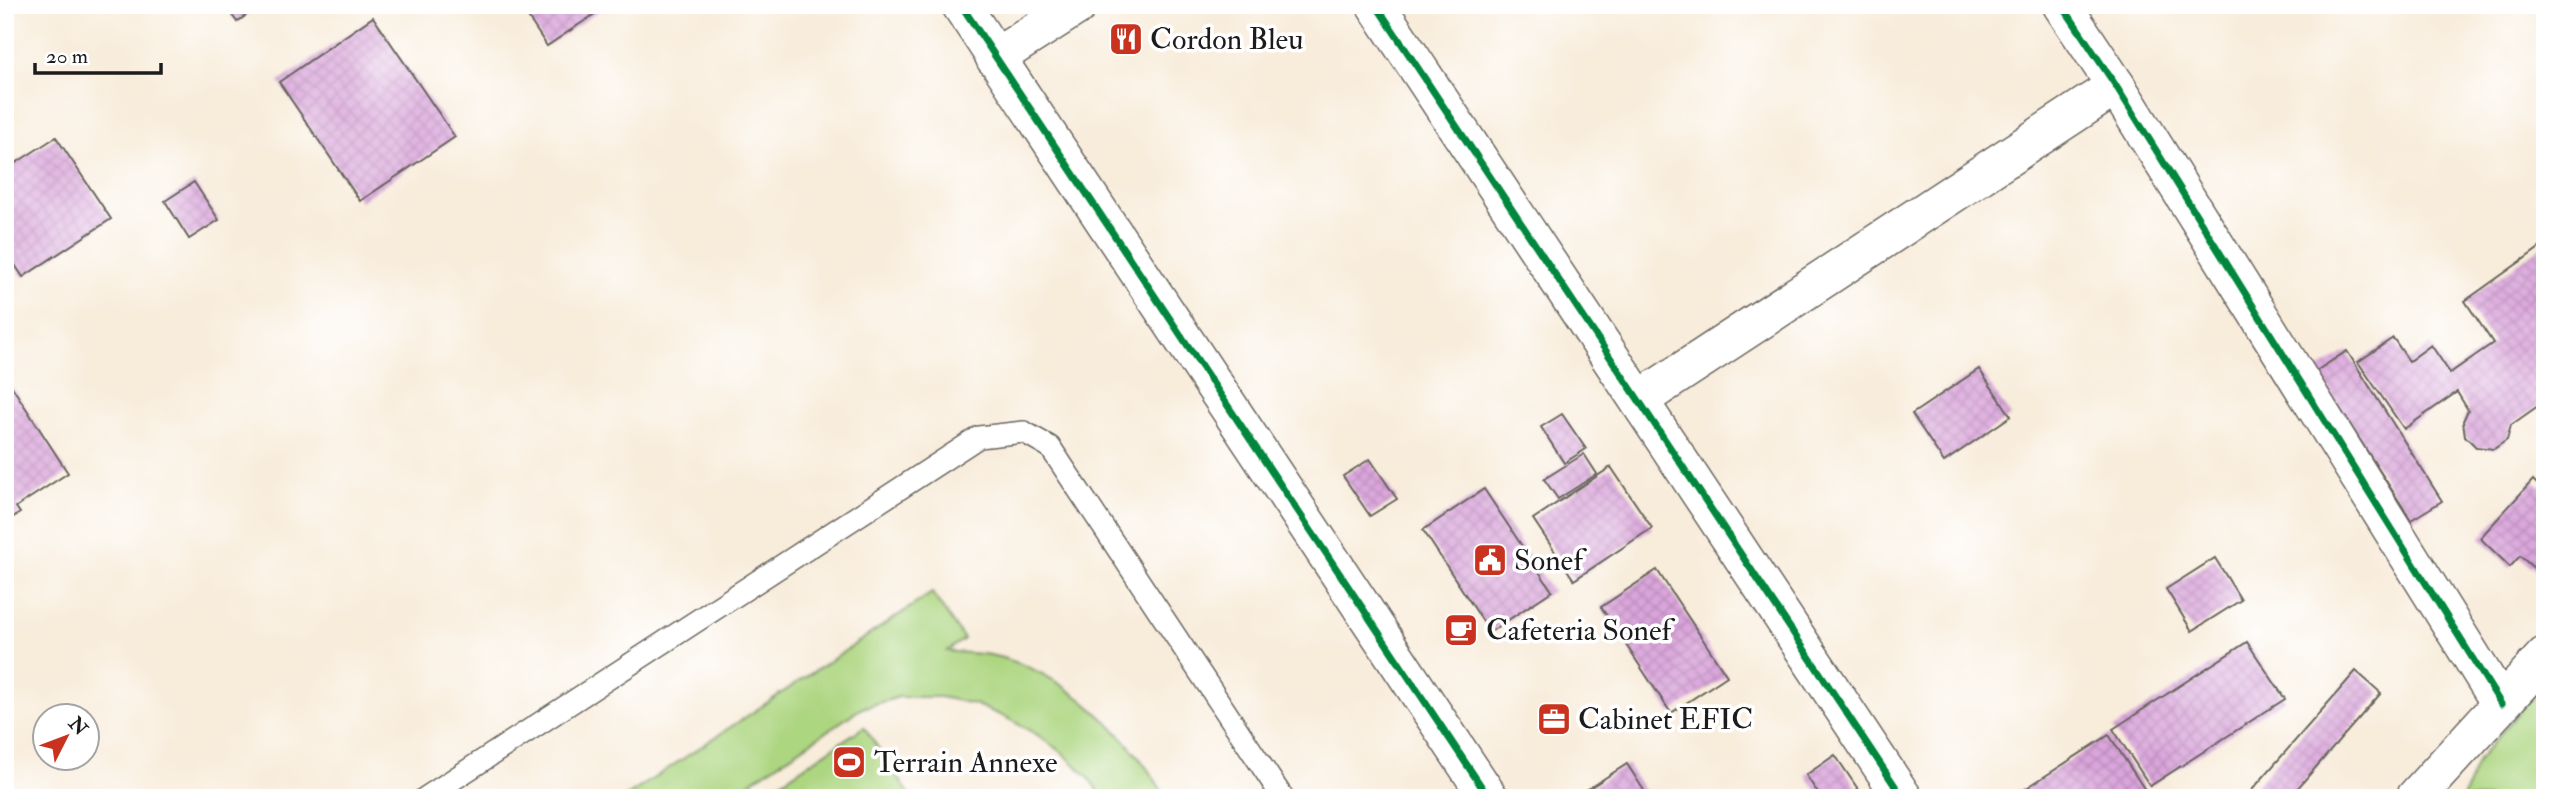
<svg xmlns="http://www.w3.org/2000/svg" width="2550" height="803" font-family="'IM FELL Double Pica',serif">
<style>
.grass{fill:#add681;stroke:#64794e;stroke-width:2}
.building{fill:url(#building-cross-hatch)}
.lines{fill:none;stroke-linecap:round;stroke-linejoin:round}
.service-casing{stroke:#69655e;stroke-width:24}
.minor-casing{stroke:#69655e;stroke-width:41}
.tertiary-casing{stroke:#69655e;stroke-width:41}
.service{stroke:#fff;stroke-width:21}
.minor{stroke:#fff;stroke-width:38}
.tertiary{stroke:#fff;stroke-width:38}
.cycleway-casing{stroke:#fff;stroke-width:11}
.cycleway{stroke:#00873e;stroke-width:7}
.labels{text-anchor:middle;stroke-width:7;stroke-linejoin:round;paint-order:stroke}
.poi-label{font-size:30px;fill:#1c1c1c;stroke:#fff;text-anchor:start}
</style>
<defs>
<pattern id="building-cross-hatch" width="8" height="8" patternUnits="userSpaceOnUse" patternTransform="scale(1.75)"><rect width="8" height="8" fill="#daa5db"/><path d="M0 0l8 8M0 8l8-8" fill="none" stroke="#ba8dbb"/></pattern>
</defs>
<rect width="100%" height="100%" fill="#fff"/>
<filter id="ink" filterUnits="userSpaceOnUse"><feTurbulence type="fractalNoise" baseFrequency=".0143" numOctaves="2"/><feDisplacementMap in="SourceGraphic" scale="14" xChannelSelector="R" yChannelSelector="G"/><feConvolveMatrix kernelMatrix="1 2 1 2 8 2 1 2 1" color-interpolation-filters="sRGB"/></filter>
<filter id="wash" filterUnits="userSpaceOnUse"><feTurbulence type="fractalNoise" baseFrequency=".00686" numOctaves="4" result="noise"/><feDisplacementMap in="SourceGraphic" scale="28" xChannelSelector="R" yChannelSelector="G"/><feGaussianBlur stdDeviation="1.57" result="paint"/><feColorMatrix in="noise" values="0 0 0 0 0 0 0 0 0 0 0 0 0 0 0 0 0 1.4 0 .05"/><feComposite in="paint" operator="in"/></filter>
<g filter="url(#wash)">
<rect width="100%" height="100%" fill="#f8ecda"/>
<g class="grass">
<path d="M932 593 964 639 947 651C961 653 976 653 990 655 1064 670 1130 735 1166 798H1104L1087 776 1063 753 1036 734 1007 718 974 704 940 697H899L862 708 726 798H624Z"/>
<path d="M2545 681V798H2463L2478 760Z"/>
<path d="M864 727 912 798H757Z"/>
</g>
<g id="blocks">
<g class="building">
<path d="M225 5H260L237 22Z"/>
<path d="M520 5H608L547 46Z"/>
<path d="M373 17 455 137 360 201 279 82Z"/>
<path d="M56 137 111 219 23 277 5 250V170Z"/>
<path d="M194 182 219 220 189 239 165 201Z"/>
<path d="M2545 244V401L2511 425 2507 440 2494 449 2476 447 2465 436 2463 421 2468 410 2457 392 2404 429 2358 362 2393 338 2409 361 2431 345 2450 373 2493 343 2465 301Z"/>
<path d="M2347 351 2442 501 2411 520 2316 371Z"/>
<path d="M1979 369 2011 416 1944 462 1912 414Z"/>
<path d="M5 376 68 473 16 507 20 513 5 522Z"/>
<path d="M1562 414 1586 449 1564 463 1541 427Z"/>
<path d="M1584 454 1597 474 1558 499 1544 479Z"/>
<path d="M1370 459 1397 499 1370 516 1343 476Z"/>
<path d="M1611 467 1652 528 1574 580 1533 519Z"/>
<path d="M2533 480 2540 487 2545 483V578L2520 556 2510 567 2480 538Z"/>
<path d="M1484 489 1552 591 1490 632 1423 530Z"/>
<path d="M2215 558 2241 600 2192 631 2166 589Z"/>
<path d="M1657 570 1727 676 1671 713 1601 607Z"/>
<path d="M2247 642 2285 699 2150 786 2113 729Z"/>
<path d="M2356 671 2381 693 2289 798H2245Z"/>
<path d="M2109 735 2145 790 2133 798H2011Z"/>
<path d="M1835 755 1864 798H1821L1806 775Z"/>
<path d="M1627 764 1645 792 1636 798H1574Z"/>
</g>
</g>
</g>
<g filter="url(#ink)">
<use href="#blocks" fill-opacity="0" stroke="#69655e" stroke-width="2"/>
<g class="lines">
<g class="service-casing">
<path id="service" d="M425 798 979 437 1024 432 1050 447 1283 798"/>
</g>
<g class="minor-casing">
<g id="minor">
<path d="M961 5 1489 798"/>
<path d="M1376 5 1903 798"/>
<path d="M2062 5 2116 86 2501 704"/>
<path d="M995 58 1078 5"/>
<path d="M1639 400 2116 86"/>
</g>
</g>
<g class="tertiary-casing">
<path id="tertiary" d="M2415 798 2545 656"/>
</g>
<use href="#service" class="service"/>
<use href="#minor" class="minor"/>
<use href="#tertiary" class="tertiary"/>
<g class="cycleway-casing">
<g id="cycleway">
<path d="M961 5 1489 798"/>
<path d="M1376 5 1903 798"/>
<path d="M2062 5 2116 86 2501 704"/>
</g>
</g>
<use href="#cycleway" class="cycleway"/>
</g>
</g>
<defs>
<g id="restaurant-square" transform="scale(1.75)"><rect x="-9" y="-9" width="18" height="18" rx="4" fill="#c8321e" stroke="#fff"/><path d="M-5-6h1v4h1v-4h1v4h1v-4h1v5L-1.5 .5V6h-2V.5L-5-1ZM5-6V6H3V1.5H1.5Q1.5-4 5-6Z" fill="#fff"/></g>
<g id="civic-square" transform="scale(1.75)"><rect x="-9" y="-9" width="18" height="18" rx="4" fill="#c8321e" stroke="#fff"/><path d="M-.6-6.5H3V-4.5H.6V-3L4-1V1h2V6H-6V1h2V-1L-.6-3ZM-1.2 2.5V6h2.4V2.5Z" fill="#fff"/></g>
<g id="cafe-square" transform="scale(1.75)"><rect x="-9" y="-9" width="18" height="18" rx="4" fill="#c8321e" stroke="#fff"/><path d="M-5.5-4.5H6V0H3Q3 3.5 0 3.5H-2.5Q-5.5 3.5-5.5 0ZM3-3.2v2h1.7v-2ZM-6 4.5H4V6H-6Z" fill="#fff"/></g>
<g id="office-square" transform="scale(1.75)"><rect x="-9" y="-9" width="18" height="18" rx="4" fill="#c8321e" stroke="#fff"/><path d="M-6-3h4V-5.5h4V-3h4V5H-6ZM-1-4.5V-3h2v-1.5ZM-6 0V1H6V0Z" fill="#fff"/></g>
<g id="stadium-square" transform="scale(1.75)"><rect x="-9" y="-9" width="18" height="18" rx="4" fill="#c8321e" stroke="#fff"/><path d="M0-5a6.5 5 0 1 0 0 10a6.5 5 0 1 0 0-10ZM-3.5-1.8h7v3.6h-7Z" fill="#fff"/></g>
</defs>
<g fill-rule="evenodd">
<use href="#restaurant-square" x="1126" y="39"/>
<use href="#civic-square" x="1490" y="560"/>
<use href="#cafe-square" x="1461" y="630"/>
<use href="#office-square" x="1554" y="719"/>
<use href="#stadium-square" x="849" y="762"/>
</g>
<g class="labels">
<g class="poi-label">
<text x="1150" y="49">Cordon Bleu</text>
<text x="1514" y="570">Sonef</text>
<text x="1486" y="640">Cafeteria Sonef</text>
<text x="1578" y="729">Cabinet EFIC</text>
<text x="874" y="772">Terrain Annexe</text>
</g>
</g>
<rect width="2550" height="803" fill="none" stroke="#fff" stroke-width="28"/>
<g transform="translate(66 737) rotate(48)"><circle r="33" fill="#ffffff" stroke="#a4a4a4" stroke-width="2"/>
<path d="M0-5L12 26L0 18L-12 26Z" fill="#c8321e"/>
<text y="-10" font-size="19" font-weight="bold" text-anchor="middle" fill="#1c1c1c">N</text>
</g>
<path d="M35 63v10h126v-10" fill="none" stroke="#1c1c1c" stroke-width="3.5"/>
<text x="46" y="63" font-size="21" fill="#1c1c1c" stroke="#ffffff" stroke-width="5" paint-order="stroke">20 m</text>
</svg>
